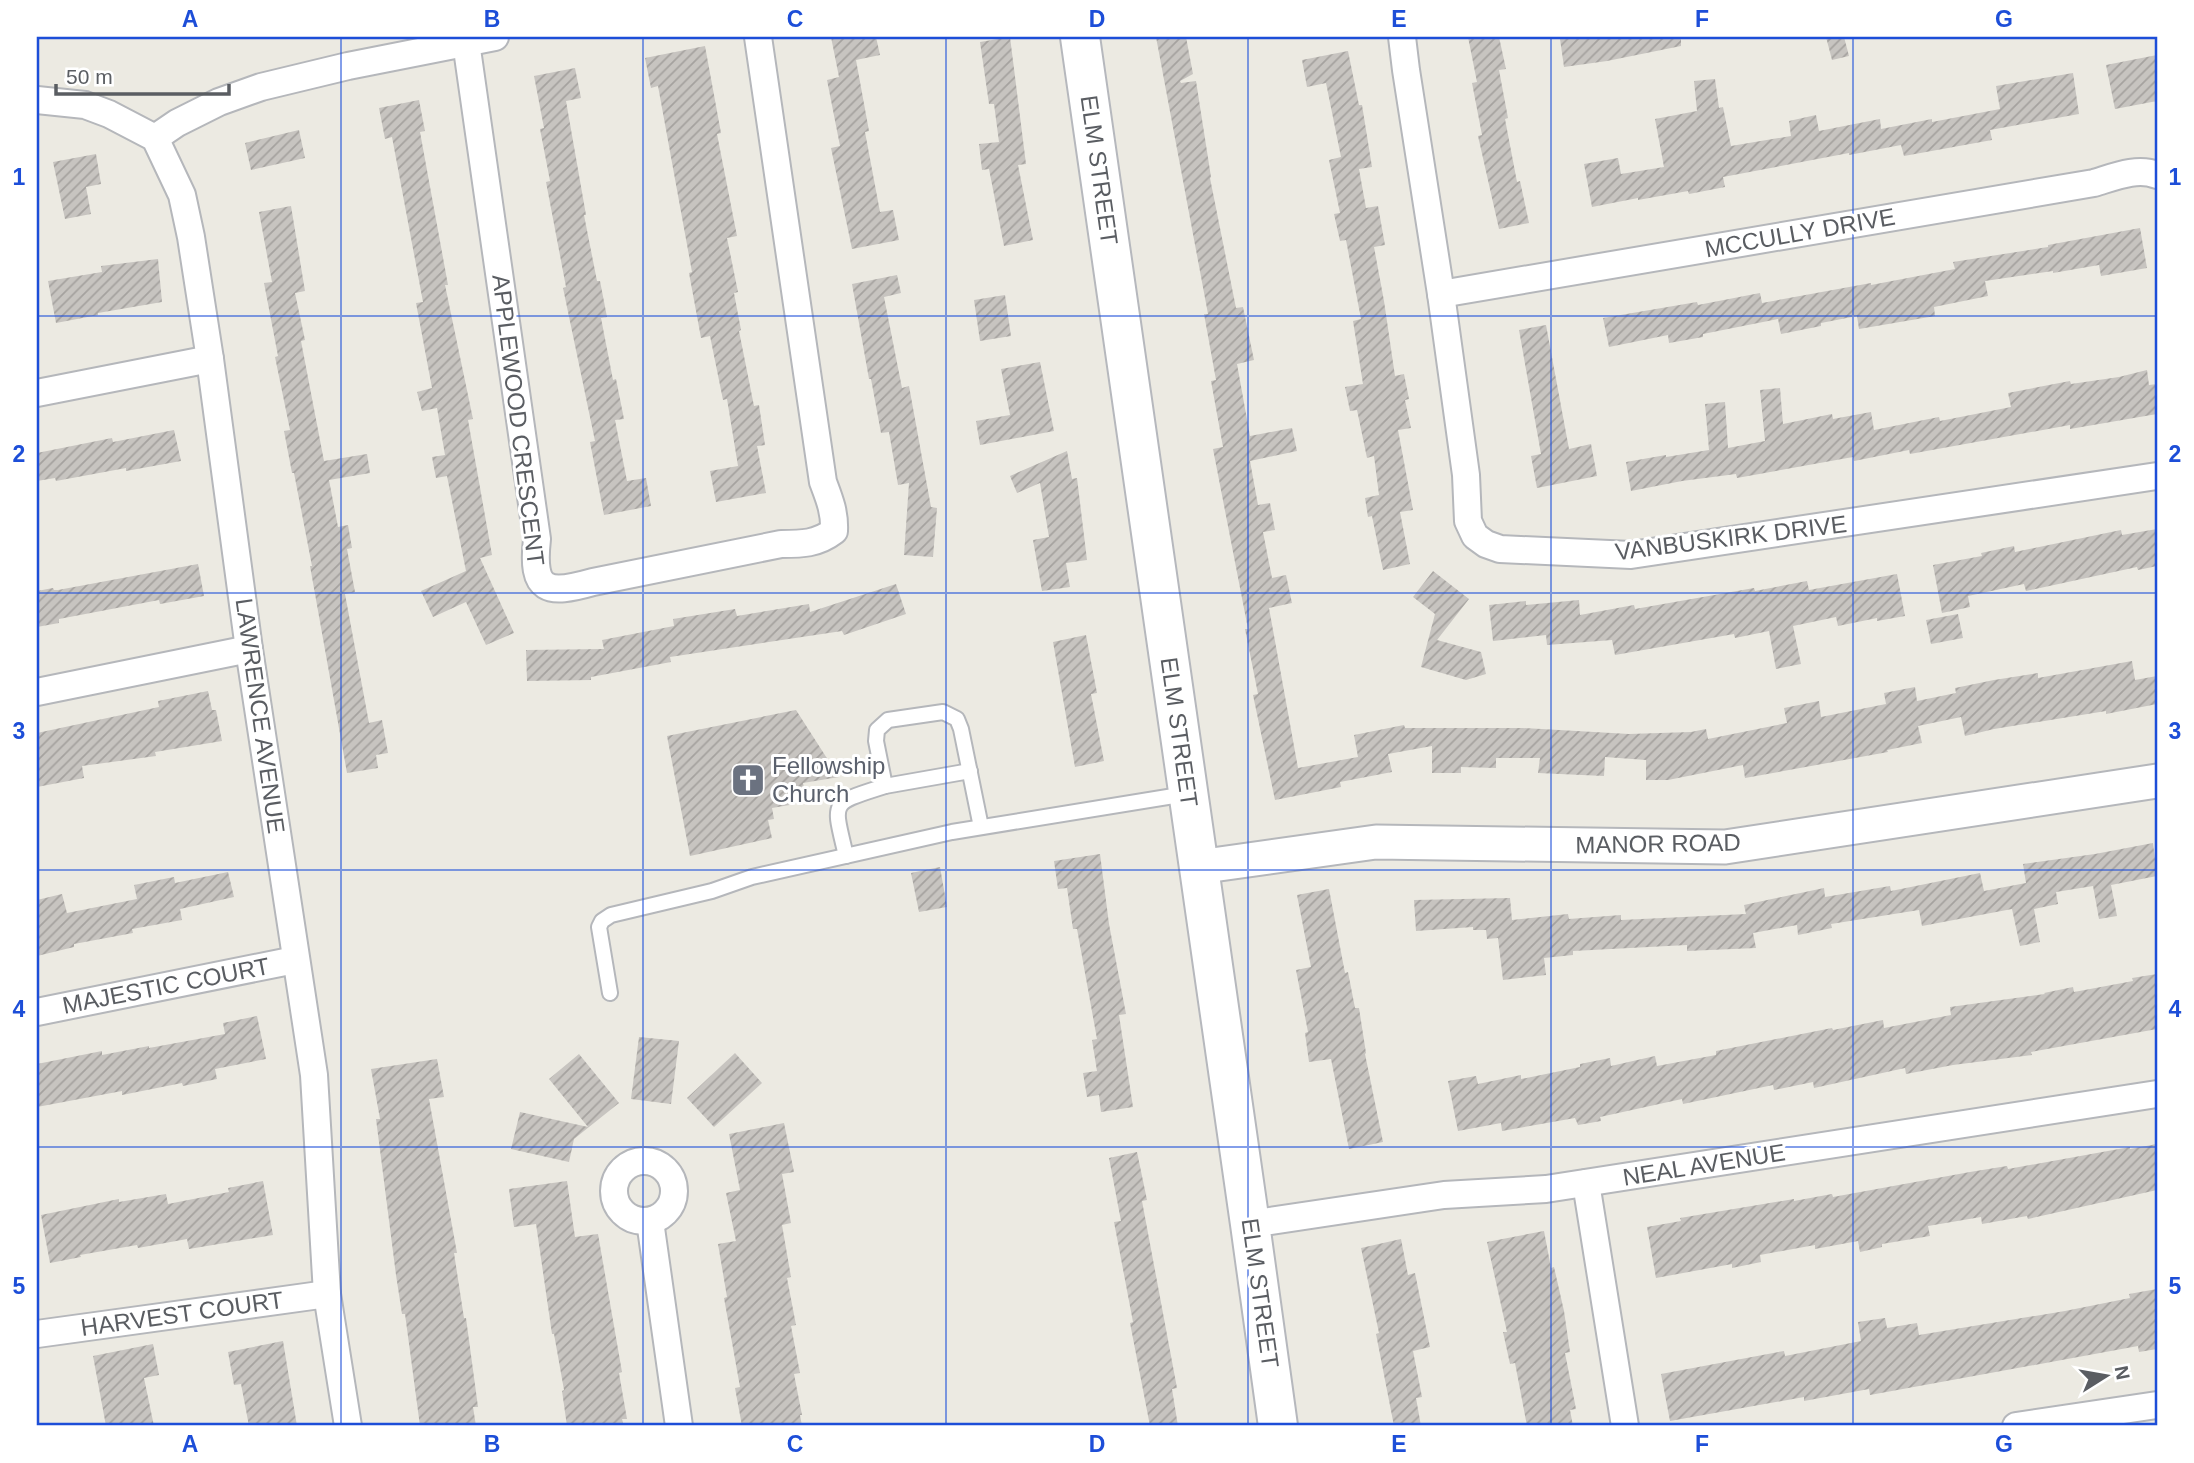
<svg xmlns="http://www.w3.org/2000/svg" width="2194" height="1463" font-family="Helvetica,sans-serif">
<style>
.building{fill:url(#building-hatch)}
.lines{fill:none;stroke-linecap:round;stroke-linejoin:round}
.service-casing{stroke:#b5b7bb;stroke-width:18}
.minor-casing{stroke:#b5b7bb;stroke-width:30}
.tertiary-casing{stroke:#b5b7bb;stroke-width:37}
.secondary-casing{stroke:#b6b8bd;stroke-width:42}
.service{stroke:#fff;stroke-width:14}
.minor{stroke:#fff;stroke-width:26}
.tertiary{stroke:#fff;stroke-width:33}
.secondary{stroke:#fff;stroke-width:38}
.grid{fill:none;stroke:#1d4ed8;stroke-width:2;stroke-opacity:0.55}
.labels{text-anchor:middle;stroke-width:6;stroke-linejoin:round;paint-order:stroke}
.street-label{font-size:24px;fill:#5a5d62;stroke:#fff}
.worship-label{font-size:24px;fill:#5b616d;stroke:#fff;text-anchor:start}
.neatline{fill:none;stroke:#1d4ed8;stroke-width:2.5}
.grid-label{font-size:23px;text-anchor:middle;font-weight:bold;fill:#1d4ed8}
</style>
<defs>
<pattern id="building-hatch" width="6" height="6" patternUnits="userSpaceOnUse" patternTransform="scale(1.75)"><rect width="6" height="6" fill="#c7c4c0"/><path d="M-1 1l2-2M0 6l6-6M5 7l2-2" fill="none" stroke="#a5a29f"/></pattern>
</defs>
<rect width="100%" height="100%" fill="#eceae2"/>
<g class="building">
<path d="M831 37H876L880 55 856 60 869 131 865 132 880 212 893 210 899 240 852 249 831 148 840 146 827 80 839 77Z"/>
<path d="M1010 37 1026 164 1018 165 1033 240 1004 246 989 169 982 170 979 144 999 142 994 104H989L980 42Z"/>
<path d="M1156 37H1186L1193 74 1180 81 1181 83 1196 81 1211 177 1210 178 1236 308 1243 307 1254 360 1237 364 1250 436 1292 428 1297 451 1250 461 1258 505 1270 503 1275 530 1263 532 1272 578 1286 575 1292 603 1269 608 1298 768 1358 757 1354 735 1404 725 1405 728H1522L1629 734 1691 732 1706 729 1708 739 1787 723 1784 708 1819 701 1821 717 1886 704 1884 693 1915 687 1917 701 1956 693 1955 688 1994 680 2038 673V678L2132 661 2135 680 2157 676V704L2106 714V711L1994 729 1965 736 1961 717 1918 726 1922 743 1887 750 1888 752 1745 778 1743 765 1668 780H1646V760L1605 757 1604 776 1538 773 1540 758H1496V768L1461 767V773H1432V746L1388 754 1392 772 1340 782 1341 787 1275 800 1253 695 1258 694 1245 629H1248L1213 449 1223 447 1211 381 1216 380 1204 314H1208Z"/>
<path d="M1468 37H1499L1506 69 1499 70 1508 118 1505 119 1517 182 1520 181 1529 223 1499 229 1478 136 1482 135 1472 83 1477 82Z"/>
<path d="M1576 37H1681V46L1607 61 1564 67 1560 39Z"/>
<path d="M1826 37H1844L1849 56 1832 60Z"/>
<path d="M705 46 721 133 717 134 737 236 727 238 738 292 734 293 741 330 739 331 754 406 759 405 765 445 757 446 766 493 716 502 710 471 738 466 727 399 723 400 710 336 701 338 689 273 692 272 658 86 651 88 645 58Z"/>
<path d="M1348 51 1359 105H1362L1372 167 1359 169 1366 208 1378 206 1385 245 1374 247 1384 301 1395 376 1404 374 1409 399 1405 400 1411 428 1398 430 1413 510 1400 512 1410 564 1383 570 1372 516 1368 517 1365 498 1379 495 1374 456 1367 458 1357 410 1350 411 1345 387 1363 384 1353 321 1361 319 1346 240 1340 241 1334 214 1340 213 1329 160 1341 157 1326 83 1307 87 1302 60Z"/>
<path d="M2157 55V101L2115 109 2106 65Z"/>
<path d="M575 68 581 98 566 101 586 215H584L597 281H600L607 317 601 318 613 380 616 379 624 419 615 420 627 481 646 478 651 506 604 515 590 442 595 441 563 288 566 287 546 182 550 181 540 129 544 128 534 76Z"/>
<path d="M2073 73 2079 114 1990 130 1992 140 1904 156 1901 145 1849 155V153L1723 177 1725 187 1689 194 1688 191 1638 200V198L1592 207 1584 164 1618 158 1621 174 1664 167 1655 119 1697 111 1694 81 1715 79 1719 108 1723 107 1731 146 1791 136 1789 121 1816 115 1819 131 1880 119 1881 129 1932 119V122L2000 109 1996 86Z"/>
<path d="M419 100 425 131 420 132 448 285H445L473 419 468 420 492 555 480 558 514 633 486 645 466 602 433 617 421 591 466 571 447 476 436 478 432 457 445 455 437 408 422 411 417 392 432 388 416 303 423 302 392 137 385 139 379 108Z"/>
<path d="M299 130 305 158 251 170 245 143Z"/>
<path d="M96 154 101 184 86 187 91 214 65 219 53 162Z"/>
<path d="M291 206 305 291 295 293 305 340 301 341 324 461 367 454 370 473 329 480 338 527 348 525 352 548 347 549 355 592 345 594 369 723 382 720 388 753 376 755 378 768 347 773 310 566H312L294 473H292L284 431 290 430 275 357 278 356 264 283 272 282 259 212Z"/>
<path d="M2140 228 2147 268 2101 276 2099 265 2053 273V271L1985 281 1988 296 1934 307 1935 316 1859 329 1857 316 1821 323V326L1781 334 1778 319 1703 334V337L1669 343 1668 335 1609 347 1603 318 1697 302 1698 305 1760 293 1762 303 1871 283V285L1955 269 1953 262 2048 247V245Z"/>
<path d="M158 259 162 302 98 313V315L56 323 48 281 102 272 101 266Z"/>
<path d="M897 275 901 293 884 297 902 388 909 386 931 507 937 508 933 557 904 555 909 483 898 485 889 432 881 433 871 379H869L852 284Z"/>
<path d="M1005 295 1011 336 980 341 974 300Z"/>
<path d="M1546 325 1569 449 1591 444 1597 476 1537 488 1531 456 1541 454 1519 330Z"/>
<path d="M1040 362 1054 431 980 445 976 421 1010 415 1001 369Z"/>
<path d="M2147 370 2149 385 2157 384V414L2070 429V425L1910 454 1909 450 1854 461 1853 457 1737 478 1736 474 1682 481 1631 491 1626 462 1666 455V457L1709 450 1705 404 1725 402 1728 448 1765 441 1760 390 1780 388 1783 424 1832 414 1833 419 1871 412 1874 430 1939 417 1940 421 2011 407 2008 393 2070 381 2071 384 2119 377Z"/>
<path d="M174 430 181 461 126 471V468L56 481 55 478 37 481V453L112 438 113 442Z"/>
<path d="M1067 451 1072 479 1077 478 1087 560 1066 563 1070 587 1042 591 1033 540 1049 537 1040 483 1017 493 1010 476Z"/>
<path d="M2157 529V566L2138 570 2137 567 2026 591 2024 584 1968 596 1970 607 1942 613 1933 565 1982 556 1981 553 2014 546 2015 552 2121 530 2122 535Z"/>
<path d="M198 564 204 596 160 604 159 600 59 619V623L37 627V591L53 588 54 590H58Z"/>
<path d="M1433 571 1469 599 1437 640 1481 652 1486 674 1466 680 1421 667 1435 614 1413 597Z"/>
<path d="M1897 574 1905 616 1877 621V618L1838 626 1836 617 1793 626 1801 664 1776 669 1769 631 1735 638 1734 634 1615 655 1612 640 1547 645 1546 635 1493 641 1489 605 1526 601V605L1579 600 1580 615 1634 605 1635 609 1754 588 1755 591 1807 581 1809 590Z"/>
<path d="M896 584 906 614 844 635 842 631 670 657 671 662 591 677V680L527 681 526 650 604 649 602 640 674 626 673 619 735 609 737 616 809 604 810 612Z"/>
<path d="M1958 614 1963 638 1931 644 1926 620Z"/>
<path d="M1086 635 1097 693 1091 694 1104 761 1075 767 1053 642Z"/>
<path d="M208 691 212 710H216L222 741 155 752 156 756 82 766 84 778 37 787V733L159 707 158 701Z"/>
<path d="M796 710 839 777 803 783 807 802 772 808 774 819 768 820 772 838 690 856 667 736Z"/>
<path d="M2153 843 2157 876 2111 885 2117 916 2099 919 2093 886 2056 892 2058 904 2034 909 2040 942 2020 946 2012 909 1922 926 1919 910 1831 924 1832 928 1798 935 1797 925 1753 933 1756 948 1687 951V945L1573 951V955L1544 958 1546 975 1503 980 1498 938 1487 939 1486 930H1473V927L1416 931 1414 900 1510 898 1512 920 1568 914 1569 919 1621 915V920L1746 914 1744 905 1824 888 1825 897 1890 886 1891 891 1980 873 1984 891 2026 883 2023 864 2095 854Z"/>
<path d="M1100 854 1109 924 1126 1014 1119 1015 1133 1107 1101 1112 1099 1095 1087 1097 1083 1073 1097 1071 1092 1040 1097 1039 1077 929H1073L1067 888 1058 889 1054 861Z"/>
<path d="M940 867 947 907 919 912 911 873Z"/>
<path d="M228 872 234 897 180 909 182 920 132 929 133 933 74 944V947L37 956V900L62 894 67 913 137 899 134 885 174 877 175 883Z"/>
<path d="M1329 889 1345 973 1348 972 1355 1008H1359L1366 1053 1365 1054 1383 1142 1349 1149 1331 1059 1309 1062 1305 1033 1308 1032 1296 970 1311 967 1297 895Z"/>
<path d="M2157 974V1029L2031 1052 2032 1055 1953 1065 1906 1074 1905 1068 1814 1088 1813 1082 1774 1090 1773 1085 1683 1104 1682 1099 1600 1117 1601 1121 1578 1125 1575 1118 1502 1131 1501 1123 1458 1131 1448 1081 1476 1076 1478 1084 1521 1075V1079L1580 1067V1064L1610 1058 1611 1066 1655 1056 1657 1066 1716 1055V1051L1832 1028 1833 1030 1883 1020 1884 1028 1951 1015 1950 1007 2045 994 2044 993 2073 987 2074 992 2133 981 2132 978Z"/>
<path d="M257 1016 266 1059 215 1069 217 1079 183 1086 182 1083 122 1095V1091L37 1107V1064L102 1051V1055L149 1046V1048L225 1034 223 1023Z"/>
<path d="M639 1037 679 1041 671 1104 631 1099Z"/>
<path d="M735 1053 762 1083 714 1127 687 1098Z"/>
<path d="M579 1054 619 1103 574 1139 569 1162 511 1149 520 1112 588 1127 549 1079Z"/>
<path d="M437 1059 444 1097 429 1099 457 1253H454L464 1318H466L478 1407H473L476 1426H420L405 1314H402L396 1275 376 1119H380L371 1069Z"/>
<path d="M784 1123 794 1172 782 1174 791 1223 782 1225 791 1277 787 1278 796 1325 791 1326 800 1373 794 1374 802 1415H800L802 1426H742L735 1388 740 1387 724 1298 727 1297 718 1244 736 1241 726 1193 740 1190 729 1134Z"/>
<path d="M2157 1144V1190L2028 1219 2027 1216 1982 1224 1981 1217 1928 1226 1930 1236 1882 1244V1247L1860 1252 1858 1241 1815 1249V1245L1760 1255 1761 1262 1732 1268V1264L1656 1278 1647 1227 1681 1221 1680 1218 1794 1199V1201L1832 1194 1833 1197 1970 1172 2007 1166 2008 1169 2130 1147V1149Z"/>
<path d="M1137 1152 1147 1200 1142 1201 1177 1388 1172 1389 1178 1426H1150L1130 1323 1133 1322 1114 1222 1121 1221 1109 1158Z"/>
<path d="M263 1181 273 1235 189 1249 187 1239 138 1248 137 1245 80 1255 81 1257 50 1263 41 1215 119 1199V1202L166 1194 168 1204 229 1192 228 1188Z"/>
<path d="M567 1181 575 1237 598 1234 622 1372 619 1373 627 1419H622L624 1426H567L562 1391 564 1390 554 1334H552L536 1224 514 1227 509 1189Z"/>
<path d="M1544 1231 1551 1268 1554 1267 1564 1311 1570 1352 1565 1353 1576 1409 1570 1410 1573 1426H1527L1515 1363 1510 1364 1503 1332H1507L1487 1242Z"/>
<path d="M1401 1239 1408 1275 1415 1273 1430 1347 1413 1351 1422 1397 1416 1398 1421 1426H1394L1376 1334 1379 1333 1361 1248Z"/>
<path d="M2157 1289V1349L2139 1352 2138 1346 1870 1395 1869 1389 1804 1401V1397L1670 1421 1661 1374 1784 1351 1785 1356 1861 1341 1858 1322 1885 1318 1887 1328 1917 1323 1919 1335 2065 1311 2130 1298 2129 1294Z"/>
<path d="M283 1341 297 1426H249L241 1384 234 1385 228 1352Z"/>
<path d="M153 1344 159 1375 144 1378 154 1426H106L93 1356Z"/>
</g>
<g class="lines">
<g class="service-casing">
<g id="service">
<path d="M885 786 970 771"/>
<path d="M846 856C833 800 829 804 885 786L876 741 877 730 888 720 943 712 957 719 961 729 981 827"/>
<path d="M610 993 599 927 602 921 611 915 712 891 752 877 952 832 1186 794"/>
</g>
</g>
<g class="minor-casing">
<g id="minor">
<path d="M1402 37 1406 70 1441 294 1466 475 1468 521 1475 536 1486 544 1500 549 1631 555 2157 476"/>
<path d="M466 42 537 539C531 592 547 595 593 582L781 544C802 544 817 544 834 531 835 512 829 498 823 482L758 37"/>
<path d="M37 100 85 105 109 114 155 138 182 195 191 237 210 359 249 649 314 1075 327 1294 348 1426"/>
<path d="M155 138 177 123 219 102 261 87 348 66 495 37"/>
<path d="M1441 294 2094 183C2114 177 2137 167 2157 175"/>
<path d="M37 393 210 359"/>
<path d="M37 692 249 649"/>
<path d="M37 1012 295 960"/>
<circle cx="644" cy="1191" r="30"/>
<path d="M1586 1183 1625 1426"/>
<path d="M650 1221 679 1426"/>
<path d="M1250 1224 1444 1195 1546 1189 2157 1094"/>
<path d="M37 1334 327 1294"/>
<path d="M2016 1426 2157 1405"/>
</g>
</g>
<g class="tertiary-casing">
<path id="tertiary" d="M1198 867 1376 842 1725 847 2157 781"/>
</g>
<g class="secondary-casing">
<path id="secondary" d="M1080 37 1250 1224 1278 1426"/>
</g>
<use href="#service" class="service"/>
<use href="#minor" class="minor"/>
<use href="#tertiary" class="tertiary"/>
<use href="#secondary" class="secondary"/>
</g>
<path class="grid" d="M341 37V1426M643 37V1426M946 37V1426M1248 37V1426M1551 37V1426M1853 37V1426M37 316H2157M37 593H2157M37 870H2157M37 1147H2157"/>
<defs>
<g id="church-square" transform="scale(1.75)"><rect x="-9" y="-9" width="18" height="18" rx="4" fill="#6b7280" stroke="#fff"/><path d="M-1.2-6h2.4v3.5h3.3v2.4h-3.3V6h-2.4V-.1h-3.3v-2.4h3.3Z" fill="#fff"/></g>
</defs>
<g fill-rule="evenodd">
<use href="#church-square" x="748" y="780"/>
</g>
<g class="labels">
<g class="street-label">
<text transform="translate(1099 170) rotate(82)" y="8">ELM STREET</text>
<text transform="translate(1800 233) rotate(-10)" y="8">MCCULLY DRIVE</text>
<text transform="translate(518 420) rotate(83)" y="8">APPLEWOOD CRESCENT</text>
<text transform="translate(1731 538) rotate(-7)" y="8">VANBUSKIRK DRIVE</text>
<text transform="translate(260 716) rotate(82)" y="8">LAWRENCE AVENUE</text>
<text transform="translate(1179 732) rotate(82)" y="8">ELM STREET</text>
<text transform="translate(1658 844) rotate(-1)" y="8">MANOR ROAD</text>
<text transform="translate(166 986) rotate(-11)" y="8">MAJESTIC COURT</text>
<text transform="translate(1704 1165) rotate(-9)" y="8">NEAL AVENUE</text>
<text transform="translate(1260 1293) rotate(82)" y="8">ELM STREET</text>
<text transform="translate(182 1314) rotate(-8)" y="8">HARVEST COURT</text>
</g>
<g class="worship-label">
<text x="772" y="774">Fellowship<tspan x="772" dy="28">Church</tspan></text>
</g>
</g>
<rect width="2194" height="1463" fill="none" stroke="#ffffff" stroke-width="77"/>
<g transform="translate(2106 1376) rotate(79)" stroke="#ffffff" stroke-width="5" paint-order="stroke">
<path d="M0-5L12 26L0 18L-12 26Z" fill="#5a5d62"/>
<text y="-10" font-size="19" font-weight="bold" text-anchor="middle" fill="#5a5d62">N</text>
</g>
<path d="M56 84v10h173v-10" fill="none" stroke="#5a5d62" stroke-width="3.5"/>
<text x="66" y="84" font-size="21" fill="#5a5d62" stroke="#ffffff" stroke-width="5" paint-order="stroke">50 m</text>
<rect x="38" y="38" width="2118" height="1386" class="neatline"/>
<g class="grid-label">
<text x="190" y="27">A</text>
<text x="492" y="27">B</text>
<text x="795" y="27">C</text>
<text x="1097" y="27">D</text>
<text x="1399" y="27">E</text>
<text x="1702" y="27">F</text>
<text x="2004" y="27">G</text>
<text x="19" y="185">1</text>
<text x="2175" y="185">1</text>
<text x="19" y="462">2</text>
<text x="2175" y="462">2</text>
<text x="19" y="739">3</text>
<text x="2175" y="739">3</text>
<text x="19" y="1017">4</text>
<text x="2175" y="1017">4</text>
<text x="19" y="1294">5</text>
<text x="2175" y="1294">5</text>
<text x="190" y="1452">A</text>
<text x="492" y="1452">B</text>
<text x="795" y="1452">C</text>
<text x="1097" y="1452">D</text>
<text x="1399" y="1452">E</text>
<text x="1702" y="1452">F</text>
<text x="2004" y="1452">G</text>
</g>
</svg>
